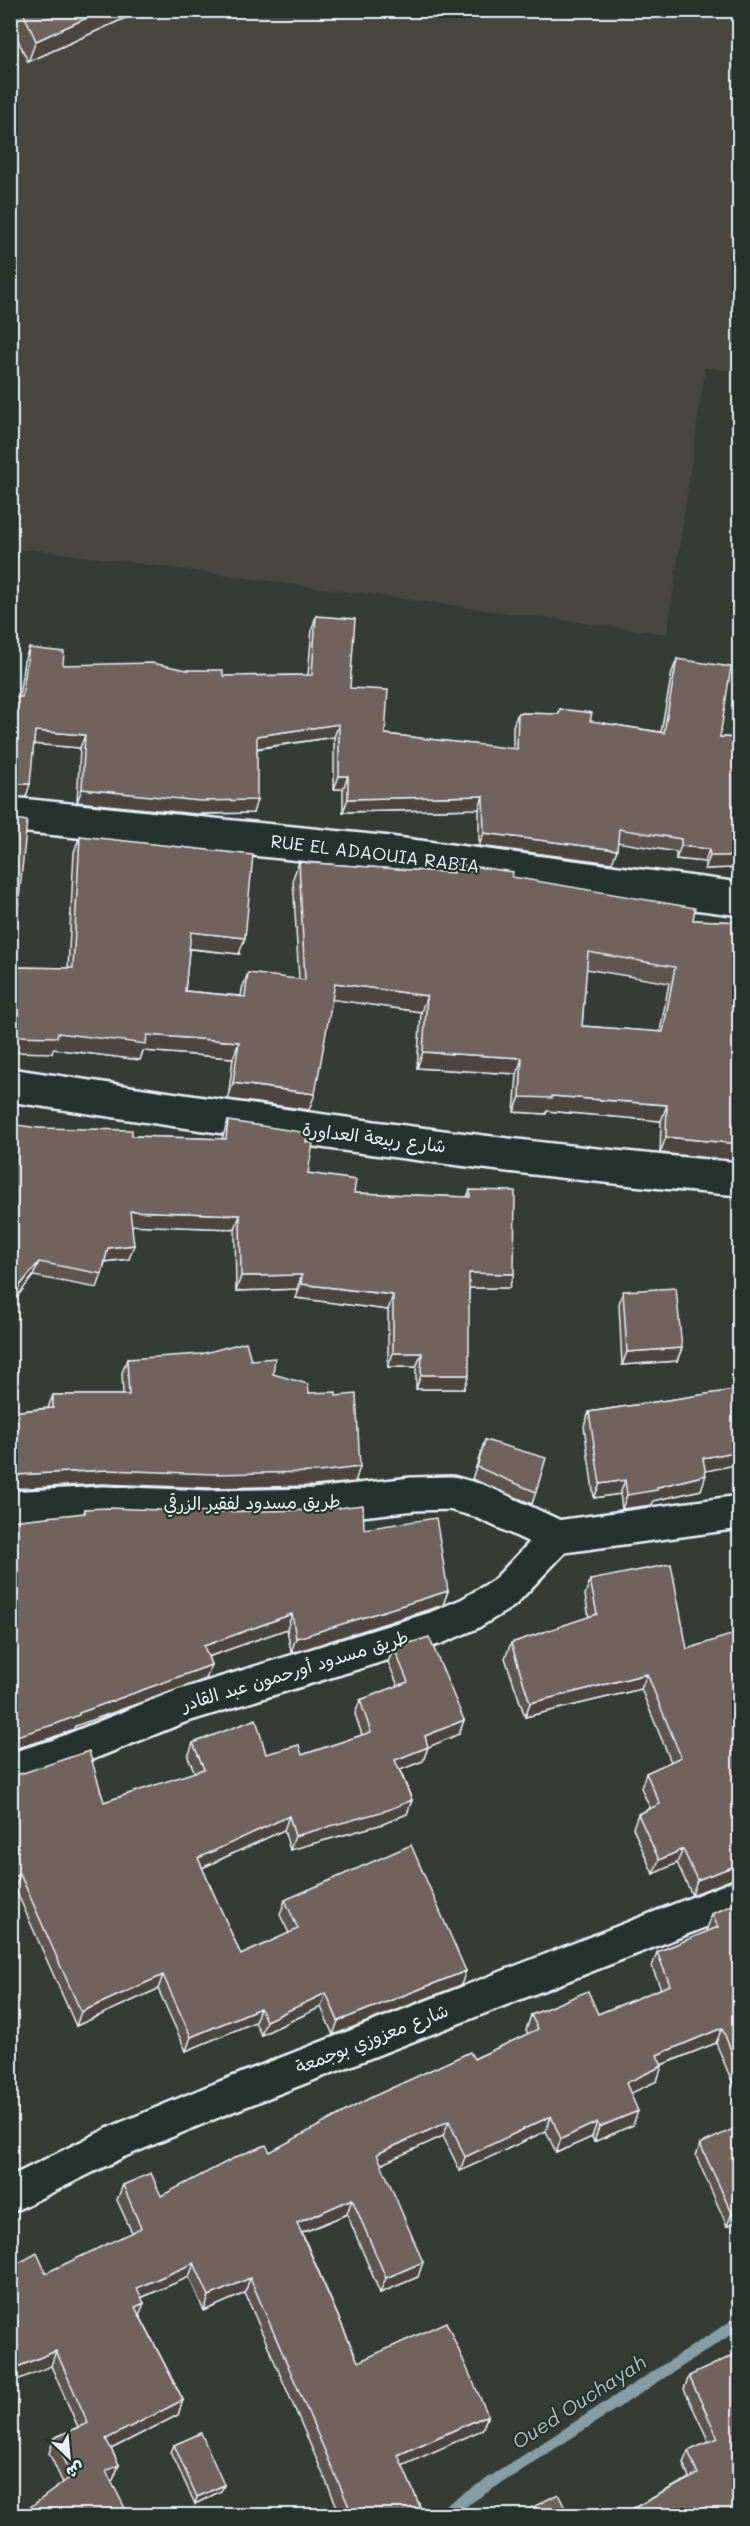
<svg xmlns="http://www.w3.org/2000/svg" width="750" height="2526" font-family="Mali,'Playpen Sans Arabic',sans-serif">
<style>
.built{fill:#464741}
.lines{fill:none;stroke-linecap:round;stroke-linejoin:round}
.stream{stroke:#879da4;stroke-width:12}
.minor-casing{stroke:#e8f1f8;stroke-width:38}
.minor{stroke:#26332d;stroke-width:33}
.wall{fill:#5f544f;stroke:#e8f1f8;stroke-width:1.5;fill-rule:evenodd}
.shaded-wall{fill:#4e4540;stroke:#e8f1f8;stroke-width:1.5}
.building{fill:#6f625c;stroke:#e8f1f8;stroke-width:1.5;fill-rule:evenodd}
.labels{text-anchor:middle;stroke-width:4.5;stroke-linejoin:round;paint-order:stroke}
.street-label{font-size:18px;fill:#e8f1f8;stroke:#26332d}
.water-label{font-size:20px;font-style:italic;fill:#afc0c7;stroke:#26332d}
</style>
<rect width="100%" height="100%" fill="#353c36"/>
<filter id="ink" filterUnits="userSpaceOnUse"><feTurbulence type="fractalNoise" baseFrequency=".0167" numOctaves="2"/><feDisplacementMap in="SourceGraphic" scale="12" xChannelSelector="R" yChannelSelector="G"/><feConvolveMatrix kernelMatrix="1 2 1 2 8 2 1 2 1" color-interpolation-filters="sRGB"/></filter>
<g filter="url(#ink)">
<path class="built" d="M10 11H739V371L705 368 667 634 30 549 11 552Z"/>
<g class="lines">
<path class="stream" d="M440 2516 740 2322"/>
<g class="minor-casing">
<g id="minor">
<path d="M10 814 389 853 740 899"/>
<path d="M10 1085C253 1122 495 1158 740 1179"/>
<path d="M10 1508 103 1503 208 1507 315 1505 413 1494 451 1493 480 1501 557 1537"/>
<path d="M557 1537 740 1512"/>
<path d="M10 1770 57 1756 179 1707 436 1628 469 1614 504 1593 557 1537"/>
<path d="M10 2195 117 2142 215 2101 740 1896"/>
</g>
</g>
<use href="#minor" class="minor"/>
</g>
<g class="wall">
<path d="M10 10H143L28 62 10 22Z"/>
<path d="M316 616 350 688 385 734 513 749V726L518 713 558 714 560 709 590 721 661 732 672 672 677 659 720 737 740 738V870L733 868 705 869V862L676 859V852L617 842 612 863 479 846V809L343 812V789H334V737L257 749 253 813 196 814 77 802 80 748 34 744 26 797 19 697 24 661 29 648 63 665 187 670 223 676 308 675 312 629Z"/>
<path d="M80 836 239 954 189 949 185 991 241 996 242 989 248 973 299 980 293 878 299 862 452 873 456 864 693 920 740 922V1161L660 1153 661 1121 547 1111 546 1114 514 1112 517 1074 417 1068 421 1012 332 999 309 1110 228 1099 233 1058 143 1051 140 1060 53 1049 52 1053 13 967 68 968 74 852ZM586 969 669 983 660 1032 582 1026Z"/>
<path d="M228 1121 306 1142 308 1173 354 1193 467 1197 470 1190 509 1288H469L464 1389H416V1367H388V1310L296 1298 297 1289 236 1291 235 1229 132 1225 129 1259 105 1262 102 1274 97 1288 33 1276 38 1128 132 1136 222 1139Z"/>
<path d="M740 1281V1357H735Z"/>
<path d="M623 1291 682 1348 677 1361 622 1365 619 1304Z"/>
<path d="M127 1359 251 1360 273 1374 309 1393 336 1396 355 1482 314 1486 208 1488 102 1484 10 1489V1412L48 1408 53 1395H123L122 1373Z"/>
<path d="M740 1389V1464L705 1471 701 1490 653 1501 652 1505 622 1509 620 1494 594 1498 584 1426 589 1412Z"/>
<path d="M485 1440 536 1492 532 1504 472 1479Z"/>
<path d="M85 1509 364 1529 448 1591 443 1605 299 1651 291 1652 287 1629 208 1657 211 1665 206 1679 75 1726 74 1729 51 1738 84 1513Z"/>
<path d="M590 1580 687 1649 733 1879 692 1895 677 1863 653 1874 633 1828 638 1814 650 1808 641 1788 646 1773 671 1762 641 1689 525 1717 505 1658 511 1643 589 1617 585 1595Z"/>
<path d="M394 1648 464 1720 459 1734 428 1747 423 1761 400 1770 412 1800 407 1814 383 1824 290 1850 284 1830 202 1868 241 1955 289 1933 280 1915 285 1900 461 1985 333 2035 321 2007 261 2035 255 2022 186 2051 158 1989 76 2026 15 1888 10 1890V1774L104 1802 195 1773 188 1757 193 1743 266 1754 302 1755 362 1735 355 1714 360 1700 398 1686 388 1662Z"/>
<path d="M740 1902V2101L716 2043 662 2065 657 2081 630 2093 633 2125 594 2142 592 2137 556 2153 546 2131 460 2171 443 2136 381 2164 418 2277 380 2293 347 2214 302 2233 358 2362 488 2415 482 2430 402 2465 421 2509 419 2516H341L245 2293 204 2311 189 2277 141 2298 139 2314 183 2400 178 2415 111 2449 119 2465 113 2480 111 2481 63 2483 49 2453 54 2438 78 2427 51 2366 46 2273 132 2233 117 2200 123 2185 161 2196 270 2152 528 2034 526 2030 531 2015 598 2014 661 1989 652 1967 657 1952 708 1932 707 1929 712 1914Z"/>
<path d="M700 2144 740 2220 727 2226 696 2156Z"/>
<path d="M740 2346V2516L634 2508 689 2478 683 2463 688 2451 709 2442 684 2389 689 2376 733 2356 736 2348Z"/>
<path d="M174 2445 224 2485 221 2491 195 2504 171 2452Z"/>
</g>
<g class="shaded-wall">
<path d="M104 10H143L28 62 36 41Z"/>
<path d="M339 724 334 737 252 749 257 736Z"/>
<path d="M35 731 85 735 80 748 31 744Z"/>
<path d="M339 776H348L343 789H334Z"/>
<path d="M10 784H30L26 797H10Z"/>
<path d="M82 789 257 800 253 813 196 814 77 802Z"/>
<path d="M483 796 479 809 343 812 348 799Z"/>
<path d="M484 833 617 850 612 863 479 846Z"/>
<path d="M681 846 709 849 705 862 676 859Z"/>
<path d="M738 855 733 868 705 869 710 856Z"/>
<path d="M191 932 245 938 239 954 185 948Z"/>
<path d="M10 937H15L11 950H10Z"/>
<path d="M335 983 427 996 421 1012 329 999Z"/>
<path d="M58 1033 147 1035 239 1042 233 1058 143 1051 140 1060 53 1049 52 1053 10 1052V1036Z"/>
<path d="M423 1052 522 1058 517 1074 417 1068Z"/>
<path d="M233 1083 315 1094 309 1110 228 1099Z"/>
<path d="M552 1096 667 1105 661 1121 547 1111 546 1114 514 1112 520 1097Z"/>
<path d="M666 1137 740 1144V1161L660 1153Z"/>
<path d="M130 1211 240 1215 235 1229 125 1225Z"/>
<path d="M134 1245 129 1259 102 1262 108 1248Z"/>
<path d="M39 1262 33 1276 10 1306V1298Z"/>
<path d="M469 1273 514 1274 509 1288H464Z"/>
<path d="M302 1275 297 1289 236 1291 241 1276Z"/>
<path d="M301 1284 393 1295 388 1310 296 1298Z"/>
<path d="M740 1345V1357H735Z"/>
<path d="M682 1348 677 1361 622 1365 627 1352Z"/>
<path d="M393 1353H422L416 1367H388Z"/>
<path d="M421 1375H469L464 1389H416Z"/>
<path d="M740 1451V1464L697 1473 703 1458Z"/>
<path d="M360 1467 355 1482 314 1486 208 1488 102 1484 10 1489V1476L14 1475 107 1470Z"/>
<path d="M706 1475 701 1490 653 1501 652 1505 622 1509 627 1495Z"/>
<path d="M625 1480 620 1494 594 1498 600 1484Z"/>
<path d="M448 1591 443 1605 299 1651 291 1652 296 1638Z"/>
<path d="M292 1614 287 1629 199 1660 204 1646Z"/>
<path d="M211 1665 206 1679 75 1726 74 1729 51 1738 10 1750V1738Z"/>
<path d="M647 1674 641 1689 525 1717 530 1703Z"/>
<path d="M464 1720 459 1734 419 1751 425 1736Z"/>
<path d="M428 1747 423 1761 390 1774 395 1760Z"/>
<path d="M412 1800 407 1814 383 1824 290 1850 295 1836Z"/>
<path d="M289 1816 284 1830 193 1872 198 1858Z"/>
<path d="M683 1849 677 1863 653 1874 659 1860Z"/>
<path d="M740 1864V1878L733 1879 692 1895 697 1880Z"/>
<path d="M20 1874 15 1888 10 1890V1878Z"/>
<path d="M466 1971 461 1985 333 2035 338 2021Z"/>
<path d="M163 1975 158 1989 76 2026 81 2012Z"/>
<path d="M326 1993 321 2007 261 2035 266 2021Z"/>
<path d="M260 2008 255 2022 186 2051 191 2037Z"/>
<path d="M722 2028 716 2043 651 2069 657 2055Z"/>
<path d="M18 2039 13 2054 10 2055V2044Z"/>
<path d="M662 2066 657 2081 621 2098 626 2083Z"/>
<path d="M638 2111 633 2125 594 2142 599 2127Z"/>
<path d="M551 2116 546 2131 460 2171 465 2157Z"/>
<path d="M449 2121 443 2136 371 2169 377 2154Z"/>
<path d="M597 2122 592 2137 556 2153 561 2139Z"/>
<path d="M352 2199 347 2214 292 2237 297 2223Z"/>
<path d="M740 2210V2220L727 2226 732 2213Z"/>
<path d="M423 2262 418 2277 380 2293 386 2278Z"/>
<path d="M194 2263 189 2277 131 2302 137 2288Z"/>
<path d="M250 2278 245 2293 204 2311 209 2296Z"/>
<path d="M144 2303 138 2318 135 2307Z"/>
<path d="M56 2351 51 2366 10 2383V2370Z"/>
<path d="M183 2400 178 2415 101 2454 106 2439Z"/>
<path d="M488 2415 482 2430 393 2470 398 2455Z"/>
<path d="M119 2465 113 2480 101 2486 106 2471Z"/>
<path d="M224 2485 221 2491 195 2504 197 2497Z"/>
<path d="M421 2509 419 2516H406Z"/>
</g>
<g class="building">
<path d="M22 10H104L36 41Z"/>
<path d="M316 616 355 619 350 688 388 690 385 734 517 749 518 713 559 714 560 709 592 713 590 721 664 733 677 659 731 667 720 737 740 738V856H710L709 849 681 846V839L619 829 617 850 484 833 483 796 348 799V776H339V724L257 736V800L200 801 82 789 85 735 35 731 30 784H10V697H22L29 648 64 652 63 665 152 663 187 670H223V676L312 675Z"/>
<path d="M10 818 27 821 15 937H10Z"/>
<path d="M80 836 253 855 245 938 191 932 185 991 245 997 248 973 305 980 299 862 454 873 456 864 513 872 512 877 695 908 693 920 740 922V1144L666 1137 667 1105 552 1096V1098L520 1097 522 1058 423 1052 427 996 335 983 315 1094 233 1083 239 1042 147 1035 146 1044 58 1033 57 1037 10 1036V959H14L13 967 73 968ZM588 952 675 967 663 1032 582 1026Z"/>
<path d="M228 1121 308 1133 306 1142 313 1143 308 1173 356 1180 354 1193 470 1197V1190L515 1191 514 1274 469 1273V1375H421L422 1353H393V1295L301 1284 302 1275 241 1276 240 1215 130 1211 134 1245 108 1248 102 1274 39 1262 10 1298V1124L38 1128 132 1130V1136L226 1139Z"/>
<path d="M676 1288 682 1348 627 1352 623 1291Z"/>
<path d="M246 1342 251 1360 275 1358 273 1374 308 1384 309 1393 336 1392V1396L356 1394 360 1467 319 1472 213 1474 107 1470 14 1475 10 1476V1412L53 1408V1395H129L127 1359 201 1354Z"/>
<path d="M740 1389V1451L703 1458 706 1475 657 1487V1490L627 1495 625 1480 600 1484 589 1412Z"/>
<path d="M485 1440 546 1458 536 1492 477 1467Z"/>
<path d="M363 1505 364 1529 436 1518 448 1591 304 1636 296 1638 292 1614 204 1646 211 1665 79 1713V1715L56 1724 10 1738V1521L85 1513V1509L108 1508 213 1512 321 1510Z"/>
<path d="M671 1564 687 1649 740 1632V1864L697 1880 683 1849 659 1860 638 1814 660 1804 646 1773 681 1757 647 1674 530 1703 511 1643 597 1614 590 1580Z"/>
<path d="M429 1637 464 1720 425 1736 428 1747 395 1760 412 1800 388 1810 295 1836 289 1816 198 1858 241 1955 298 1929 285 1900 411 1845 466 1971 338 2021 326 1993 266 2021 260 2008 191 2037 163 1975 81 2012 20 1874 10 1878V1774H20L89 1751 104 1802 204 1769 193 1743 256 1719 266 1754 299 1745 302 1755 371 1732 360 1700 408 1682 394 1648Z"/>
<path d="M740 1902V2073L722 2028 657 2055 662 2066 626 2083 638 2111 599 2127 597 2122 561 2139 551 2116 465 2157 449 2121 377 2154 423 2262 386 2278 352 2199 297 2223 358 2362 446 2322 488 2415 398 2455 421 2509 406 2516H353L250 2278 209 2296 194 2263 137 2288 144 2303 135 2307 183 2400 106 2439 119 2465 106 2471 129 2516H18L72 2476 54 2438 88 2423 56 2351 10 2370V2268L37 2253 46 2273 141 2228 123 2185 151 2173 161 2196 238 2156 266 2145 270 2152 370 2098 470 2052 474 2059 538 2029 531 2015 588 1991 598 2014 670 1985 657 1952 718 1927 712 1914Z"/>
<path d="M10 2025 18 2039 10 2044Z"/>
<path d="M740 2126V2210L732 2213 700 2144Z"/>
<path d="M740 2346V2516H617L634 2508 698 2474 688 2451 718 2438 689 2376 738 2353 736 2348Z"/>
<path d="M201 2433 224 2485 197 2497 174 2445Z"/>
<path d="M558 2494 569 2516H516Z"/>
<path d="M10 2503 17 2516H10Z"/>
</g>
</g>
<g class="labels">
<g class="street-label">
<text transform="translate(375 854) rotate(7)" y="6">RUE EL ADAOUIA RABIA</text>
<text transform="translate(374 1138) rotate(7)" y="6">شارع ربيعة العداورة</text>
<text transform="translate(252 1503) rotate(-1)" y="6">طريق مسدود لفقير الزرقي</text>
<text transform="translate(295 1671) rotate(-17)" y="6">طريق مسدود أورحمون عبد القادر</text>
<text transform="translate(372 2039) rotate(-21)" y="6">شارع معزوزي بوجمعة</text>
</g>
<g class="water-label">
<text transform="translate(579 2402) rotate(-33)" y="7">Oued Ouchayah</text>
</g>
</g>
<rect width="750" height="2526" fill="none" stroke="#26332d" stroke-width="36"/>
<rect x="18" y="18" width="714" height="2490" fill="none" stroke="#e8f1f8" stroke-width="2" filter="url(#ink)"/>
<g transform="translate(69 2457) rotate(154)" stroke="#26332d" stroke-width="4.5" paint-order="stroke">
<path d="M0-4.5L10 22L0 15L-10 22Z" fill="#e8f1f8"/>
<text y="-9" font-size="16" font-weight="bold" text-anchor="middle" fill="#e8f1f8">ش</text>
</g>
</svg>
